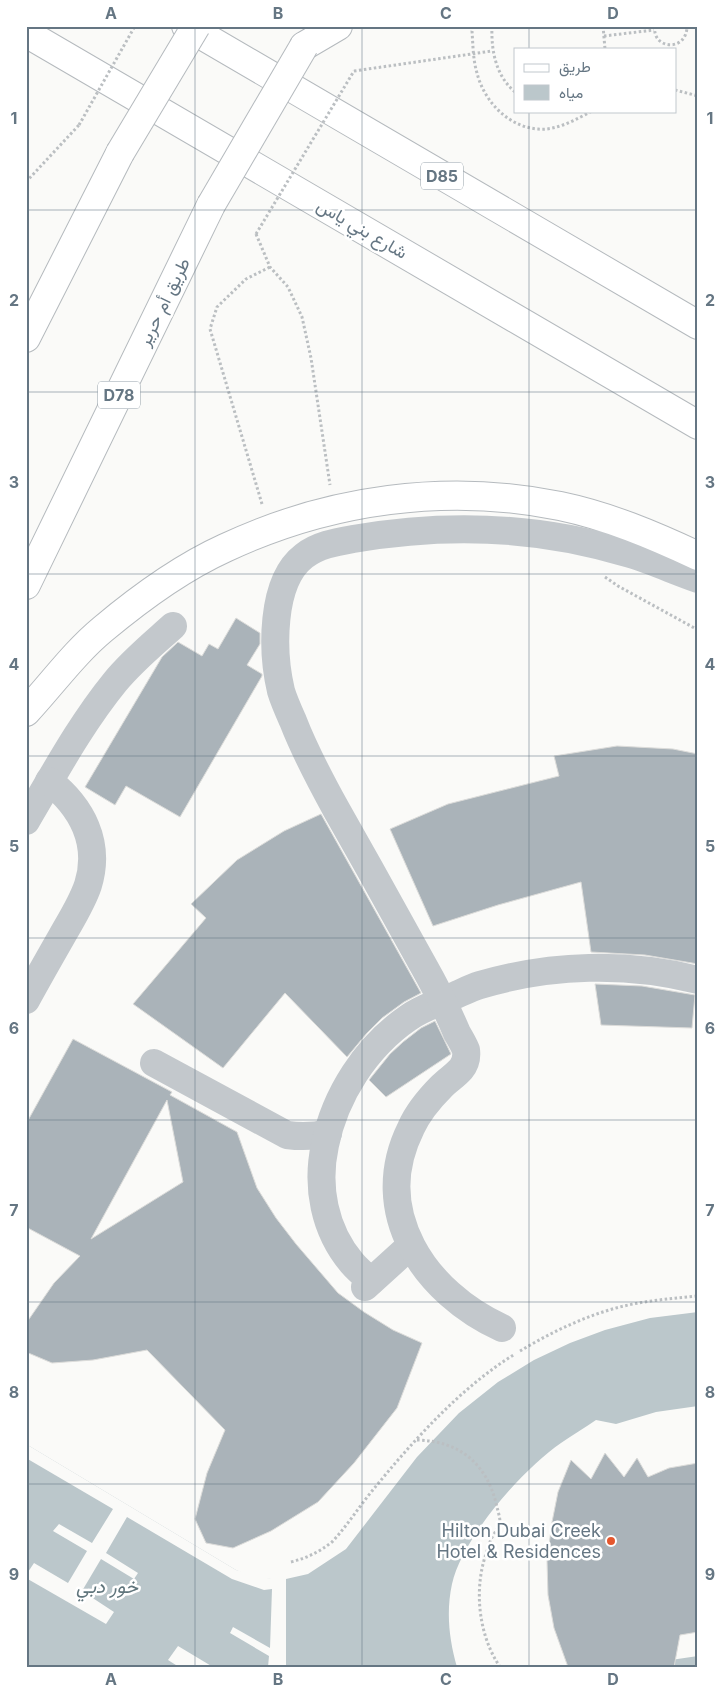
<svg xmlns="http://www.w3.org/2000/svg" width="724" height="1693" font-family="Inter,Vazirmatn,sans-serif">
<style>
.water{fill:#bbc7cb}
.pier{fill:#fafaf8}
.building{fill:#aab3b9;stroke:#dcdcda;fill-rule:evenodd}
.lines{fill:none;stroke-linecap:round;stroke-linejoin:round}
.major-casing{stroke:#b5babe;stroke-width:30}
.path{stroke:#bbbfc2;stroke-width:3;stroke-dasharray:2.5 2.5;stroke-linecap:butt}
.minor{stroke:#c3c8cc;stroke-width:28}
.major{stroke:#fff;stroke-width:28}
.major-bridge-casing{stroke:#b5babe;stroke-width:30;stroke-linecap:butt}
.path-bridge{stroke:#bbbfc2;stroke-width:3;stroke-dasharray:2.5 2.5;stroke-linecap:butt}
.major-bridge{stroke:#fff;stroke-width:28}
.grid{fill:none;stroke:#657683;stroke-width:1;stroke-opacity:0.55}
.poi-dot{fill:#e4572e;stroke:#fff;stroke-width:2}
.labels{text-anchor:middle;stroke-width:5;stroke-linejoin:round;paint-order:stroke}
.shield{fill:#fff;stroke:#939fa8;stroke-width:1}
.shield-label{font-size:16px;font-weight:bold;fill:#657683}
.street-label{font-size:18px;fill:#657683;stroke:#fff}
.poi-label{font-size:18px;fill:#657683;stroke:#fff;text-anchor:end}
.water-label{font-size:19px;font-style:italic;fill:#60757c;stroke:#fff}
.neatline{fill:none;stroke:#657683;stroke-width:2}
.grid-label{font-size:16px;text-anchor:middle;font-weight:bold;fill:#657683}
</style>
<rect width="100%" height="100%" fill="#fafaf8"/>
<g class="water">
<path d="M698 1312V1406L656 1412 616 1424 596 1420C585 1428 572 1435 561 1443 523 1469 462 1538 452 1584 446 1612 449 1639 457 1667H26V1444L236 1570 256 1578 271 1579H286L308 1574 346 1549 417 1457 459 1413 498 1382 534 1360 570 1343 605 1330 650 1318Z"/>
<path d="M698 1656V1667H654L664 1661Z"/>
</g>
<g class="pier">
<path d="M26 1444 236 1570 271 1579H286V1667H268L269 1656 230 1633 233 1627 270 1648 272 1589 264 1590 232 1579 127 1517 106 1553 138 1573 134 1579 101 1559 82 1591 114 1612 106 1624 26 1578V1575L34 1563 68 1583 87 1551 53 1531 59 1524 92 1543 113 1509 26 1458Z"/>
<path d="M178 1646 213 1667H179L168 1660Z"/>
</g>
<g class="building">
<path d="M236 618 260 633V644L247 665 262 674V676L180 817 126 786 115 805 85 787 162 657 178 642 202 656 209 644 218 649Z"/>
<path d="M617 746 673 749 698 754V964L645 955 591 952 581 882 498 905 433 926 390 829 448 804 559 776 554 756Z"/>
<path d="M321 814 421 993 404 1002 382 1018 367 1033 347 1057 285 993 223 1068 133 1004 206 918 191 904 237 860 284 831Z"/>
<path d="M595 984 642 986 695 995 692 1028 601 1025Z"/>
<path d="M435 1021 451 1054 386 1097 369 1080 390 1054 403 1042 421 1028Z"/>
<path d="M73 1039 172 1092 170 1095 237 1132 257 1188 276 1218 296 1244 338 1293 364 1312 393 1330 422 1343 397 1408 354 1463 318 1502 271 1531 233 1548 206 1543 195 1519 207 1473 225 1430 147 1350 93 1360 52 1363 26 1352 27 1322 54 1283 80 1256 26 1227V1124ZM167 1100 183 1182 91 1239Z"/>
<path d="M605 1453 624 1477 637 1458 648 1477 669 1468 698 1463V1632L680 1635 674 1667H568L554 1628 548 1595 547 1561 552 1522 558 1492 571 1460 591 1479Z"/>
</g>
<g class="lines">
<g class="major-casing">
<g id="major">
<path d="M186 26 698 325"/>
<path d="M26 33 698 425"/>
<path d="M304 46 338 26"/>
<path d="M26 338 120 153"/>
<path d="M26 585 211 205"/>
<path d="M26 712C52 684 74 653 103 629 140 598 181 568 225 548 329 499 447 483 560 506 608 516 653 535 698 556"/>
</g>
</g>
<g class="path">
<path d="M473 26 472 31C473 45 473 60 477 73 484 101 508 127 538 129 556 131 577 119 592 111"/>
<path d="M492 26C491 51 496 76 515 92"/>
<path d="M603 26 605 49"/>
<path d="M655 26C651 49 687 53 687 26"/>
<path d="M604 36 654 30"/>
<path d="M354 71 492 51"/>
<path d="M675 90 698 96"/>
<path d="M26 182 79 125"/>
<path d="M256 234 270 267 288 287 302 317 311 358 330 485"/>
<path d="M262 504 210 329 217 307 246 279 270 267"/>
<path d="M605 577 618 586 698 630"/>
<path d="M520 1351C555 1330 593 1312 633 1304 654 1300 676 1298 698 1296"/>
<path d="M417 1440C459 1441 486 1463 496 1503 497 1508 500 1517 500 1522 499 1527 494 1534 491 1539 489 1545 487 1551 485 1557 474 1592 479 1636 500 1667"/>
<path d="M291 1562C307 1558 319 1552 332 1542 347 1526 358 1508 372 1491 412 1442 461 1387 515 1354"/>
</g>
<g class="minor">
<path d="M26 821C54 774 80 725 115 682 132 661 153 644 173 626"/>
<path d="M26 1000C38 978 50 957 62 936 71 920 82 903 88 885 101 843 82 807 49 781"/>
<path d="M154 1063 287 1135C302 1137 313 1137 328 1133"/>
<path d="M371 1281C364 1275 357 1269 352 1263 324 1230 316 1186 325 1145 335 1095 366 1047 408 1018 420 1009 436 1004 449 998 459 994 470 988 480 985 551 964 627 962 698 980"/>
<path d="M365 1287 410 1246"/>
<path d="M502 1328C425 1293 369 1212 411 1128 418 1112 430 1098 442 1086 448 1080 456 1075 461 1069 465 1064 467 1057 466 1050 464 1045 460 1038 457 1033 447 1009 435 986 422 963 394 912 365 860 336 809 320 780 305 752 293 721 289 712 284 701 281 691 272 653 270 582 304 556 318 545 336 542 353 539 446 523 540 526 630 554 653 561 675 571 698 579"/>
</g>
<use href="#major" class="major"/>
<g class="major-bridge-casing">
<g id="major-bridge">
<path d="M120 153 196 26"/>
<path d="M211 205 304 46"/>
</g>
</g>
<g class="path-bridge">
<path d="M79 125 135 26"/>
<path d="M256 234 354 71"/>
</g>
<use href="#major-bridge" class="major-bridge"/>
</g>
<path class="grid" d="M195 26V1667M362 26V1667M529 26V49M529 111V1667M26 210H698M26 392H698M26 574H698M26 756H698M26 938H698M26 1120H698M26 1302H698M26 1484H698"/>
<circle class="poi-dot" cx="611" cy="1541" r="5"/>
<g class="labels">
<g class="shield">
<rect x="421" y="162.5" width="42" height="27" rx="4"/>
<rect x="98" y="381.5" width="42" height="27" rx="4"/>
</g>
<g class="shield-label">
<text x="442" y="182">D85</text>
<text x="119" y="401">D78</text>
</g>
<g class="street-label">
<text transform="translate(362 229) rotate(30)" y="6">شارع بني ياس</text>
<text transform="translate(164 302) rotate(-64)" y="6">طريق أم حرير</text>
</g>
<g class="poi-label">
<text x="601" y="1537">Hilton Dubai Creek<tspan x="601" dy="21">Hotel &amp; Residences</tspan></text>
</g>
<g class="water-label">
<text x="107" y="1593">خور دبي</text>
</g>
</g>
<rect width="724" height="1693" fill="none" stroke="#ffffff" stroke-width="55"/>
<rect x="514" y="48" width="162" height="65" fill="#ffffff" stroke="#c1c8cd"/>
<rect x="524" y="64" width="25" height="8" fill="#ffffff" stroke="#c1c8cd"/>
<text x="559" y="72" font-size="15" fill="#657683">طريق</text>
<rect x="524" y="85" width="25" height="15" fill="#bbc7cb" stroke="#c1c8cd"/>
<text x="559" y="98" font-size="15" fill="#657683">مياه</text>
<rect x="28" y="28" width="668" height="1638" class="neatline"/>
<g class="grid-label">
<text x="111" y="19">A</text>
<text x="278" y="19">B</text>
<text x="446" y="19">C</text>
<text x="613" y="19">D</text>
<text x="14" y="124">1</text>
<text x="710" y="124">1</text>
<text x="14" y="306">2</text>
<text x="710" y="306">2</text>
<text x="14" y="488">3</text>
<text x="710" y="488">3</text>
<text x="14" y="670">4</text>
<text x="710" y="670">4</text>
<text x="14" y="852">5</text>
<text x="710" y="852">5</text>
<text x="14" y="1034">6</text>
<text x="710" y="1034">6</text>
<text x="14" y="1216">7</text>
<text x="710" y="1216">7</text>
<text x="14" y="1398">8</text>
<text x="710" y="1398">8</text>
<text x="14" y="1580">9</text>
<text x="710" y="1580">9</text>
<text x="111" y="1685">A</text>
<text x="278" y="1685">B</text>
<text x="446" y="1685">C</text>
<text x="613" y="1685">D</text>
</g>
</svg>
